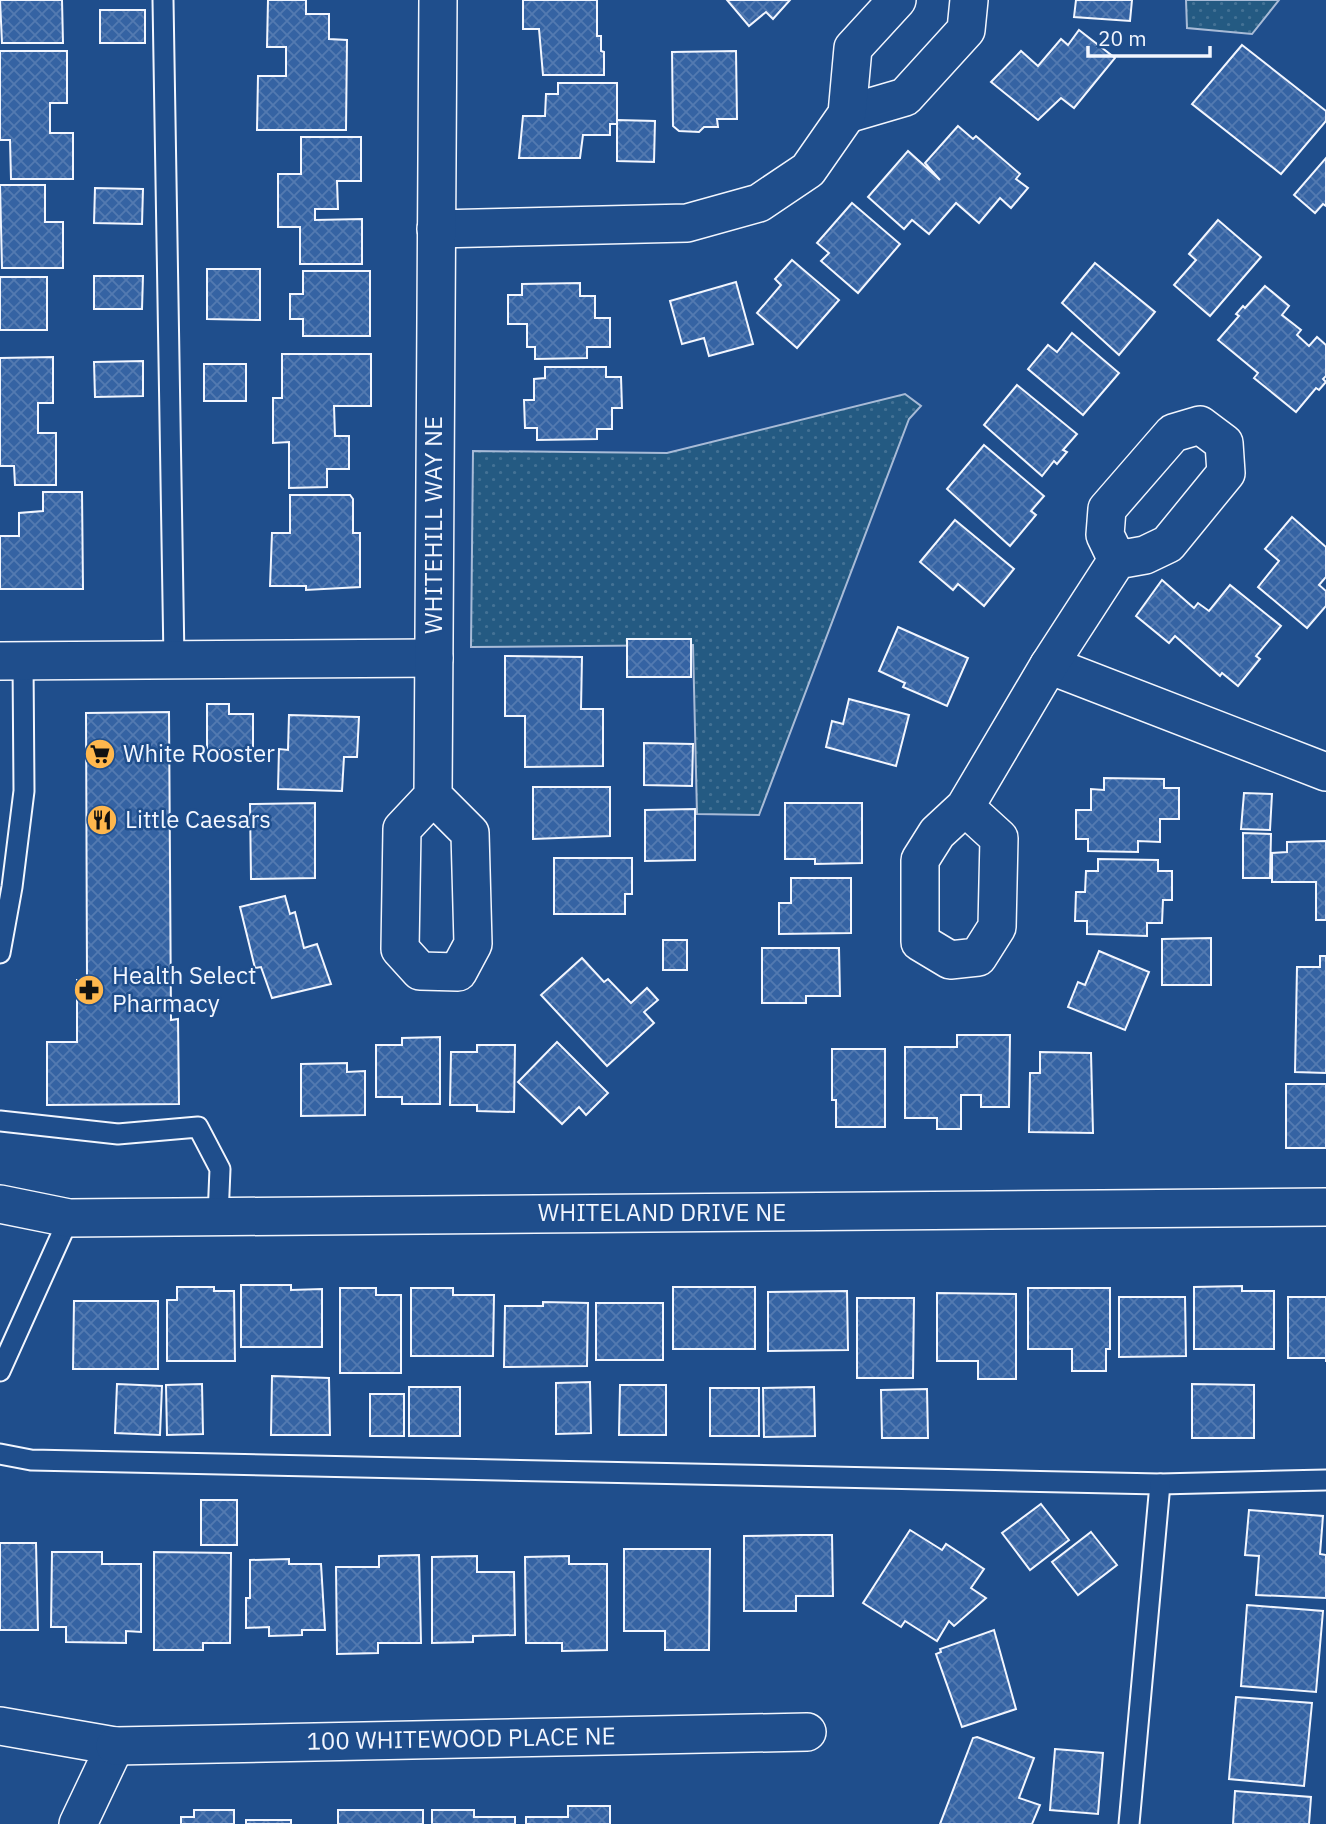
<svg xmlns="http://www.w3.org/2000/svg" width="1326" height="1824" font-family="'IBM Plex Sans',sans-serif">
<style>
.park{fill:url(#park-dots);stroke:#a8bbd7;stroke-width:2}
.building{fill:url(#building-cross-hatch);stroke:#f2f6ff;stroke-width:2}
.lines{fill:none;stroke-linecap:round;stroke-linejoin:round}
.service-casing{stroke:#f2f6ff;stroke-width:23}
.minor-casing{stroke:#f2f6ff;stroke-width:40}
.service{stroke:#1f4e8c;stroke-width:19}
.minor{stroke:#1f4e8c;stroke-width:37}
.labels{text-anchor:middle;stroke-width:5;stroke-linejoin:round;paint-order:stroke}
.street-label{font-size:24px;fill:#f2f6ff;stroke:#1f4e8c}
.poi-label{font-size:24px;fill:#f2f6ff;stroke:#1f4e8c;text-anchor:start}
</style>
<defs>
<pattern id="park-dots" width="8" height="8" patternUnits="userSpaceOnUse" patternTransform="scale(1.75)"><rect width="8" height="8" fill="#245a82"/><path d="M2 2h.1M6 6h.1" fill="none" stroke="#447295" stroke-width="1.8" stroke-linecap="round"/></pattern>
<pattern id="building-cross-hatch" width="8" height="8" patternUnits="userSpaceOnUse" patternTransform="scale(1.75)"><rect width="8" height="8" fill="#3563a3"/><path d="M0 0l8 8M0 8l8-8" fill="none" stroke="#537ab1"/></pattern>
</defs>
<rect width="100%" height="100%" fill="#1f4e8c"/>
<g class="park">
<path d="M1186 0H1279L1252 34 1187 28Z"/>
<path d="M905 394 921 406 909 419 759 815 697 814 693 645 471 647 473 451 667 453Z"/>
</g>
<g class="building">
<path d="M0 0H62L63 43H2Z"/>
<path d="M268 0H306V14H329V39L347 40 346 130H257L258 76H286V47H267Z"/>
<path d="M523 0H597V36H601V51L604 52V75H543L539 29H523Z"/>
<path d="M727 0H790L773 19 766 12 749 26Z"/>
<path d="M1076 0H1132L1130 21 1074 17Z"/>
<rect x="100" y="10" width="45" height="33"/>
<path d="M1079 30 1115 58 1074 108 1061 98 1038 120 991 82 1021 51 1038 66 1061 39 1068 45Z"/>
<path d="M1242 45 1326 111V121L1281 174 1192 104Z"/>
<path d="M0 51H67V103H50V133H73V179H11L10 140H0Z"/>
<path d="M736 51 737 119H717L718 127H704L699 132 679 131 673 126 672 52Z"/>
<path d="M558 83H617V124H610V135H583L580 158H519L523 116H545L546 94H558Z"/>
<path d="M617 120 655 121 654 162 617 161Z"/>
<path d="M958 126 973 139 976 136 1020 174 1016 179 1028 188 1011 208 1000 198 979 223 956 203 929 234 912 220 904 229 868 197 908 151 940 180 925 163Z"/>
<path d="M301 137H361V181H337L338 209H315V220L362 219V264H300V227H278V174H301Z"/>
<path d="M1326 158V206L1323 204 1315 213 1294 195Z"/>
<path d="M0 185H45V222H63V268H2Z"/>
<path d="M95 188 143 189 142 224 94 223Z"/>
<path d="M852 203 900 244 858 293 821 261 829 253 817 243Z"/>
<path d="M1218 220 1261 257 1210 316 1174 285 1196 260 1189 254Z"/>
<path d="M792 260 839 300 797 348 757 313 781 285 775 279Z"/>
<path d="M1095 263 1155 312 1119 355 1062 303Z"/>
<path d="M207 269H260V320L207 319Z"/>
<path d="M303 271H370V336H303V319H290V294H303Z"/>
<path d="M94 276H143L142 309H94Z"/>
<rect x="0" y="277" width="47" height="53"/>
<path d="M736 282 753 344 709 356 704 338 682 344 670 301Z"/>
<path d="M580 283V296H595V318H610V347H587V358L535 359V347H527V324H508V295H522V284Z"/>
<path d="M1265 286 1289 306 1282 315 1301 330 1297 335 1309 346 1317 337 1326 345V376L1323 379 1326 382 1319 390 1316 388 1296 412 1254 378 1258 373 1218 340 1239 316 1236 314 1243 306 1245 308Z"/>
<path d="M1072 333 1119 373 1083 415 1028 369 1048 345 1057 352Z"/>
<path d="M282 354H371V406H334L335 436H349V469H327V487L289 488V442L273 443V398H282Z"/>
<path d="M53 357V403H38V433H56V485H15L14 466H0V358Z"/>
<path d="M143 361V396L95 397 94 362Z"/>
<rect x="204" y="364" width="42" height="37"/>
<path d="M545 367H606V377H621L622 408H612V429H597V439L537 440V428H525L524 400H534V379L545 378Z"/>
<path d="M1017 385 1077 434 1063 450 1067 452 1057 464 1054 461 1042 476 984 425Z"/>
<path d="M984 445 1044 496 1031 511 1036 515 1010 546 947 489Z"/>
<path d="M43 492H82L83 589H0V536H19V513L43 511Z"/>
<path d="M290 495H350L353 499V533H360V587L306 590V586H270L272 533H290Z"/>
<path d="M1292 517 1326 547V577L1319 585 1326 591V606L1307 628 1258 587 1279 561 1265 549Z"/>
<path d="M955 520 1014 569 984 606 958 584 953 590 920 562Z"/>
<path d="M1162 580 1194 608 1198 603 1209 611 1230 585 1281 626 1256 656 1260 659 1238 686 1222 673 1220 676 1175 636 1169 643 1136 616Z"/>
<path d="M898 627 968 658 947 706 903 687 905 683 879 671Z"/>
<rect x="627" y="639" width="64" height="38"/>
<path d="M505 656 582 657 581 709H603V766L525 767V716H505Z"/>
<path d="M849 699 909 715 896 766 826 747 832 721 843 724Z"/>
<path d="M207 704H229V714H253V750H207Z"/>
<path d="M169 712 171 1020 178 1019 179 1104 47 1105V1042H77V980H87L86 713Z"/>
<path d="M289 715 359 717 357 757H344L342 791 278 789 279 749 288 750Z"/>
<path d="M644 743 693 744 692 786 644 785Z"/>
<path d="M1104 778 1164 779V788H1179V819H1160V842L1138 841V852L1088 851V839H1076V810H1091V789L1104 790Z"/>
<path d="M533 787H610V836L533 839Z"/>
<path d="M1244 793 1272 794 1270 830 1241 829Z"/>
<path d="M315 803V878L251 879 250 804Z"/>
<path d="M785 803H862V863L815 864V859H785Z"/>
<path d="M695 809V860L645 861V810Z"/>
<path d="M1243 833 1271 834 1270 878H1243Z"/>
<path d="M1326 841V920H1316V882H1272V853L1287 852V842Z"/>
<path d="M554 858H632V894H625V914H554Z"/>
<path d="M1098 859 1158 860V871H1172V900H1163L1162 923H1147V936L1087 934V921H1075L1076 892H1085L1086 871H1098Z"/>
<path d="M791 878H851V933L779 934V903H791Z"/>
<path d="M285 896 290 914 295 912 304 948 317 944 331 984 272 998 261 967 255 968 240 907Z"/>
<path d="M1211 938V985H1162V939Z"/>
<rect x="663" y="940" width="24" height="30"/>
<path d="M762 948H839L840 996H806V1003H762Z"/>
<path d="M1099 951 1149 972 1125 1030 1068 1007 1078 982 1085 985Z"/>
<path d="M1320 956H1326V1073L1295 1072 1297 967H1320Z"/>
<path d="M582 958 604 982 608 979 631 1003 647 988 658 1000 644 1012 654 1023 607 1066 541 995Z"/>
<path d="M957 1035H1010L1009 1107H981V1095H961V1129H937V1118H905V1047H957Z"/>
<path d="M440 1037V1104H402V1097H376V1045H402V1038Z"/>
<path d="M557 1042 608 1093 586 1115 579 1107 562 1124 518 1082Z"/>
<path d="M477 1045H515L514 1112 477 1111V1105H450L451 1052H477Z"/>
<path d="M832 1049H885V1127H836V1100H832Z"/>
<path d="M1040 1052 1091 1053 1093 1133 1029 1132 1030 1073H1040Z"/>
<path d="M347 1063V1072L365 1071V1115L301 1116V1064Z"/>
<rect x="1286" y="1084" width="40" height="64"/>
<path d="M241 1285H291V1290L322 1289V1347H241Z"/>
<path d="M1242 1286V1291H1274V1349H1194V1287Z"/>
<path d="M177 1287H214V1291H234L235 1361H167V1300H177Z"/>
<rect x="673" y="1287" width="82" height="62"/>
<path d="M340 1288H376V1295H401V1373H340Z"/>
<path d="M411 1288H453V1295H494L493 1356H411Z"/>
<path d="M1028 1288H1110V1349H1106V1371H1072V1349H1028Z"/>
<path d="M847 1291 848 1350 768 1351V1292Z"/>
<path d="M937 1293 1016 1294V1379H978V1361H937Z"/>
<path d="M1119 1297H1185L1186 1356 1119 1357Z"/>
<path d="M1288 1297H1326V1362V1358H1288Z"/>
<path d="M857 1298H914L913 1378H857Z"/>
<path d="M74 1301H158V1369H73Z"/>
<path d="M543 1302 588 1303 587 1366 504 1367 505 1306H543Z"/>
<rect x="596" y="1303" width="67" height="57"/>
<path d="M272 1376 329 1378 330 1435H271Z"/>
<path d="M590 1382 591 1433 556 1434V1383Z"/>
<path d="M117 1384 162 1386 160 1435 115 1433Z"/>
<path d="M202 1384 203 1434 167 1435 166 1385Z"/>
<path d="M1192 1384 1254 1385V1438H1192Z"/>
<path d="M620 1385H666V1435H619Z"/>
<rect x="409" y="1387" width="51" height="49"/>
<path d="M814 1387 815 1436 764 1437 763 1388Z"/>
<rect x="710" y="1388" width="49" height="48"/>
<path d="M927 1389 928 1438H882L881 1390Z"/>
<rect x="370" y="1394" width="34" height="42"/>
<rect x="201" y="1500" width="36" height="45"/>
<path d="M1041 1504 1069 1540 1030 1570 1002 1533Z"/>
<path d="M1249 1510 1323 1516 1320 1554 1326 1555V1598L1256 1595 1259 1556 1245 1555Z"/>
<path d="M910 1530 942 1550 946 1544 984 1569 971 1588 986 1598 954 1626 949 1621 937 1641 905 1621 901 1627 863 1603Z"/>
<path d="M1091 1532 1117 1565 1078 1595 1052 1562Z"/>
<path d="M801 1535H832L833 1596H796V1611H744V1536Z"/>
<path d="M0 1543H36L38 1630H0Z"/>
<path d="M624 1549H710L709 1650H665V1631H624Z"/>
<path d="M52 1552H102V1564H141V1632L126 1631V1643L66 1642V1627H51Z"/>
<path d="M154 1552 231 1553 230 1643H203V1650H154Z"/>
<path d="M419 1555 421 1643H378V1653L337 1654 336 1567H379V1556Z"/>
<path d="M477 1556V1572H514L515 1635 473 1636V1642L432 1643V1557Z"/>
<path d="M569 1556V1564H607V1650L562 1651V1643H526L525 1557Z"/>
<path d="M289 1559V1564H321L325 1630H302V1635L269 1636V1627L246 1628V1598H250V1560Z"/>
<path d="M1247 1605 1323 1611 1316 1692 1241 1686Z"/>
<path d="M994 1630 1016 1709 962 1727 936 1654 941 1652 940 1649Z"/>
<path d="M1236 1697 1312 1703 1304 1786 1229 1779Z"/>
<path d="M977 1737 1034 1758 1019 1798 1040 1805 1032 1824H940L973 1738Z"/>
<path d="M1055 1749 1103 1753 1098 1814 1050 1810Z"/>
<path d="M1235 1791 1311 1797 1309 1824H1233Z"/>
<path d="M568 1806H610V1824H526V1817H568Z"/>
<path d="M194 1810H234V1824H181V1817H194Z"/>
<rect x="338" y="1810" width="85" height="14"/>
<path d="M432 1810H474V1817H515V1824H432Z"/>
<rect x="246" y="1820" width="45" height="4"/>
</g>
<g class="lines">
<g class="service-casing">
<g id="service">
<path d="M163 0 174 660"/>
<path d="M0 953 12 887 24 791 23 661"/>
<path d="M0 1121 118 1134 198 1127 220 1169 218 1217"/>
<path d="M0 1371 69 1218"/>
<path d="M0 1454 31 1460 1160 1484 1326 1480"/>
<path d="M1129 1824 1160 1484"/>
</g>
</g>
<g class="minor-casing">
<g id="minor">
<path d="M847 114 905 97 966 30 969 0"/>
<path d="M436 229 687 223 759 203 808 170 847 114 853 48 897 0"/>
<path d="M0 661 434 658"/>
<path d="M1049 665 1326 772"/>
<path d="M433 796 470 833 473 944 458 972 420 971 400 949 402 829 433 796 438 0"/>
<path d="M965 807 999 838 997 927 978 957 950 960 920 942V860L937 833 965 807 1049 665 1117 560 1145 555 1168 544 1226 473 1224 443 1200 425 1173 433 1107 509 1105 535 1117 560"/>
<path d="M0 1204 69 1218 1326 1207"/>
<path d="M0 1726 115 1746 78 1824"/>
<path d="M115 1746 807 1732"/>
</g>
</g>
<use href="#service" class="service"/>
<use href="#minor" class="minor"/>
</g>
<defs>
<g id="supermarket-disc" transform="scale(1.575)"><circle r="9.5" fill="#ffb74d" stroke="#1f4e8c"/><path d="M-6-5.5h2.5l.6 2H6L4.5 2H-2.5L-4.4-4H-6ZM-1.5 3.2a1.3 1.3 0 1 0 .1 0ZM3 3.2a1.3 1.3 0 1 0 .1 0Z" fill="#111"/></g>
<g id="restaurant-disc" transform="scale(1.575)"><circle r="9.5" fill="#ffb74d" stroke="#1f4e8c"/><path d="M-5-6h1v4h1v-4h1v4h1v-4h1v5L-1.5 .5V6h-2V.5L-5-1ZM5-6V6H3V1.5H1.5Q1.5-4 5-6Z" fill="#111"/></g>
<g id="pharmacy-disc" transform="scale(1.575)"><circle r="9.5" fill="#ffb74d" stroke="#1f4e8c"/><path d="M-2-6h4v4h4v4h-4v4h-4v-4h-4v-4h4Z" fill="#111"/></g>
</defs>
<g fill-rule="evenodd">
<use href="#supermarket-disc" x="100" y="754"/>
<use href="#restaurant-disc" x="102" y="820"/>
<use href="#pharmacy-disc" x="89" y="990"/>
</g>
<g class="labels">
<g class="street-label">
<text transform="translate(434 525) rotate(-90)" y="8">WHITEHILL WAY NE</text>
<text x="662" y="1221">WHITELAND DRIVE NE</text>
<text transform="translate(461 1739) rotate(-1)" y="8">100 WHITEWOOD PLACE NE</text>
</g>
<g class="poi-label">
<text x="123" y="762">White Rooster</text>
<text x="125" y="828">Little Caesars</text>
<text x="112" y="984">Health Select<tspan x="112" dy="28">Pharmacy</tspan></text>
</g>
</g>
<path d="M1088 46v10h122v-10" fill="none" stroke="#f2f6ff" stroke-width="3.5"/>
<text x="1098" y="46" font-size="21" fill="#f2f6ff" stroke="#1f4e8c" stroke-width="5" paint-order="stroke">20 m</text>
</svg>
